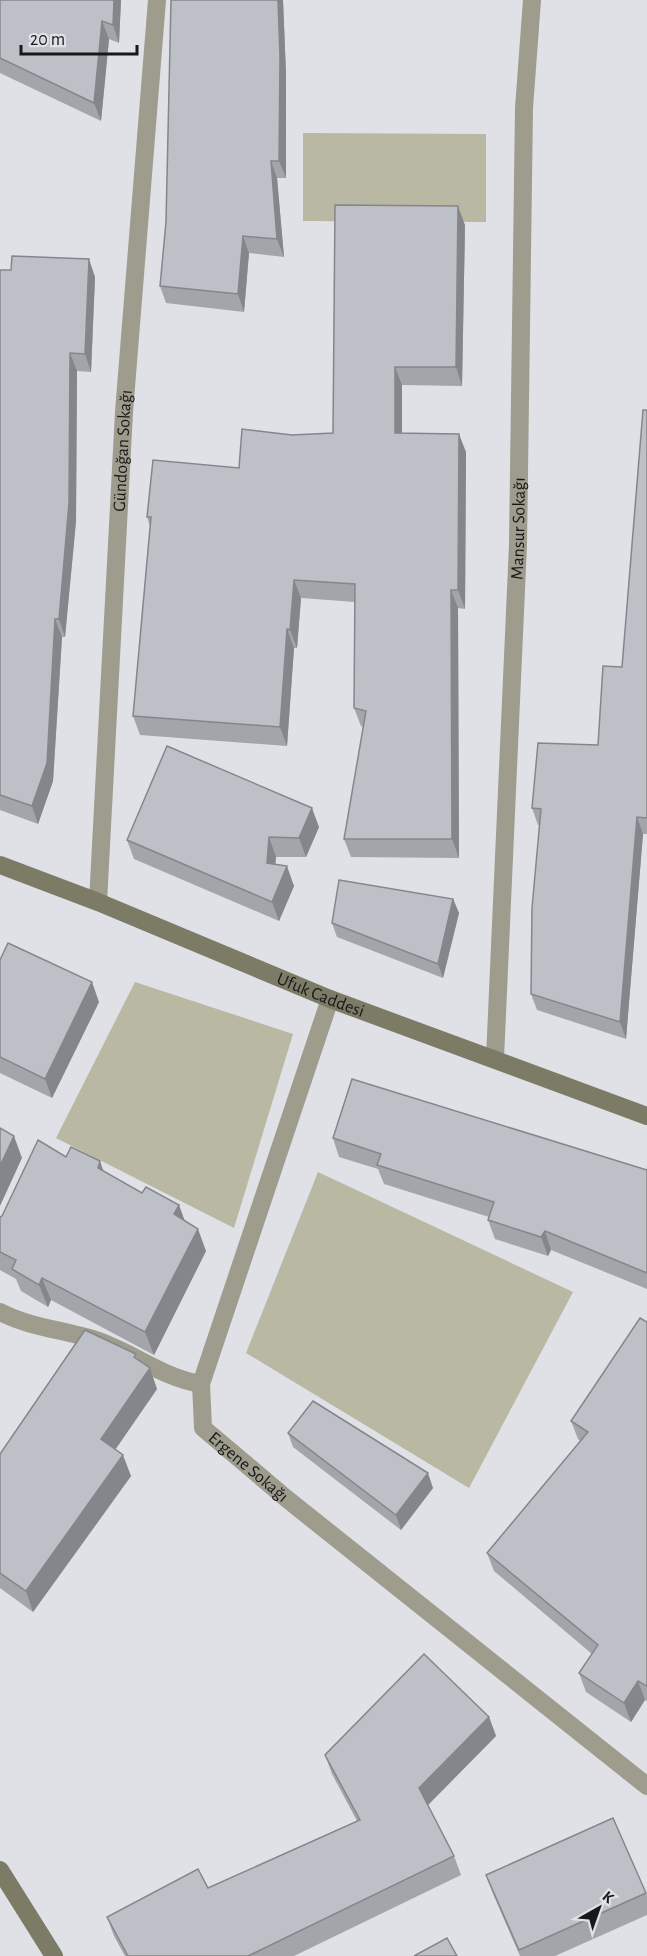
<svg xmlns="http://www.w3.org/2000/svg" width="647" height="1956" font-family="'Alegreya Sans',sans-serif">
<style>
.green{fill:#b9b8a2}
.lines{fill:none;stroke-linecap:round;stroke-linejoin:round}
.lane{stroke:#9d9c8d;stroke-width:18}
.street{stroke:#9d9c8d;stroke-width:18}
.secondary{stroke:#7c7b65;stroke-width:18}
.wall{fill:#a3a5aa}
.shaded-wall{fill:#84868b}
.building{fill:#bdc0c6;stroke:#84868b;stroke-width:1.5}
.labels{text-anchor:middle;stroke-width:5;stroke-linejoin:round;paint-order:stroke}
.street-label{font-size:18px;fill:#17181a;stroke:#dfe1e7}
</style>
<rect width="100%" height="100%" fill="#dfe1e7"/>
<g class="green">
<path d="M303 133 486 134V222L303 221Z"/>
<path d="M135 982 293 1034 234 1228 56 1138Z"/>
<path d="M318 1172 573 1292 469 1488 246 1353Z"/>
</g>
<g class="lines">
<path class="lane" d="M0 1312C29 1327 58 1329 89 1338 129 1349 159 1377 201 1384"/>
<g class="street">
<path id="s1" d="M98 902 124 412 157 0"/>
<path id="s2" d="M330 999 201 1384 203 1428 287 1499 647 1786"/>
<path id="s3" d="M495 1058 518 545 524 108 532 0"/>
</g>
<g class="secondary">
<path id="s4" d="M0 865 98 902 330 999 647 1116"/>
<path d="M0 1870 54 1956"/>
</g>
</g>
<g class="wall">
<path d="M0 0H121L119 43 109 39 101 121 0 73Z"/>
<path d="M171 0H283L286 74V178H277L284 257 249 253 244 312 166 303 160 286 166 222Z"/>
<path d="M465 225 462 386 402 385V433L466 452 465 609 458 608 459 858 351 857 344 839 364 727 361 726 354 708 355 602 301 598 297 648H294L287 746 140 735 133 716 150 526 147 517 239 468 292 435 333 433Z"/>
<path d="M0 270 95 277 91 372 77 371 76 521 65 637H62L53 781 38 824 0 810Z"/>
<path d="M647 410V834H643L626 1039 537 1010 531 994 539 825H538L532 808 598 745 622 667Z"/>
<path d="M319 827 306 857H276L275 864 294 886 279 921 134 859 127 840Z"/>
<path d="M453 899 459 913 443 978 337 937 332 923Z"/>
<path d="M0 960 99 1002 52 1098 0 1073Z"/>
<path d="M333 1138 647 1170V1289L551 1250 548 1256 495 1239 488 1220 489 1217 384 1184 378 1169 339 1157Z"/>
<path d="M66 1157 104 1171 142 1193 179 1205 184 1221 206 1251 154 1355 51 1300 48 1307 21 1291 16 1279 0 1270V1217Z"/>
<path d="M647 1322V1701L645 1700 631 1722 586 1692 579 1673 592 1654 494 1571 487 1553 580 1441 578 1439 571 1421Z"/>
<path d="M136 1354 138 1360 157 1389 115 1450 131 1476 33 1612 0 1588V1454Z"/>
<path d="M288 1433 433 1488 401 1530 293 1447Z"/>
<path d="M489 1717 496 1736 428 1805 454 1856 461 1875 294 1956H125L114 1936 107 1917 208 1888 357 1821 332 1774 325 1755Z"/>
<path d="M486 1875 646 1893 647 1896V1915L555 1956H520L493 1894Z"/>
</g>
<g class="shaded-wall">
<path d="M114 0H121L119 43 113 25Z"/>
<path d="M278 0H283L286 74V178L279 161Z"/>
<path d="M102 21 109 39 101 121 94 103Z"/>
<path d="M271 161 277 178 284 257 277 239Z"/>
<path d="M458 206 465 225 462 386 456 367Z"/>
<path d="M243 236 249 253 244 312 238 294Z"/>
<path d="M89 259 95 277 91 372 85 354Z"/>
<path d="M70 353 77 371 76 521 65 637 59 619Z"/>
<path d="M395 367 402 385V452L395 433Z"/>
<path d="M459 434 466 452 465 609 458 590Z"/>
<path d="M294 580 301 598 297 648 290 630Z"/>
<path d="M451 590 458 608 459 858 452 839Z"/>
<path d="M55 619 62 637 53 781 38 824 32 806Z"/>
<path d="M287 629 294 648 287 746 280 727Z"/>
<path d="M312 808 319 827 306 857 299 838Z"/>
<path d="M637 817 643 834 626 1039 620 1022Z"/>
<path d="M269 837 276 857 274 882 267 863Z"/>
<path d="M287 866 294 886 279 921 272 902Z"/>
<path d="M453 899 459 913 443 978 438 964Z"/>
<path d="M92 982 99 1002 52 1098 45 1079Z"/>
<path d="M14 1136 22 1158 0 1206V1166Z"/>
<path d="M100 1161 108 1184 98 1168Z"/>
<path d="M179 1205 187 1227 174 1214Z"/>
<path d="M198 1229 206 1251 154 1355 145 1332Z"/>
<path d="M545 1231 551 1250 548 1256 541 1237Z"/>
<path d="M42 1278 51 1300 48 1307 39 1285Z"/>
<path d="M150 1368 157 1389 108 1460 101 1439Z"/>
<path d="M123 1455 131 1476 33 1612 26 1591Z"/>
<path d="M428 1473 433 1488 401 1530 396 1515Z"/>
<path d="M638 1681 645 1700 631 1722 624 1703Z"/>
<path d="M489 1717 496 1736 426 1807 419 1788Z"/>
</g>
<g class="building">
<path d="M0 0H114L113 25 102 21 94 103 0 58Z"/>
<path d="M171 0H278L280 57 279 161H271L277 239 243 236 238 294 160 286 166 222Z"/>
<path d="M335 205 458 206 456 367H395V433L459 434 458 590H451L452 839H344L366 711 354 708 355 584 294 580 290 630 287 629 280 727 133 716 151 517H147L153 460 239 468 242 429 292 435 333 433Z"/>
<path d="M12 256 89 259 85 354 70 353 69 503 59 619H55L47 763 32 806 0 795V270H11Z"/>
<path d="M643 410H647V818L637 817 620 1022 531 994 532 908 541 809 532 808 538 743 598 745 603 666 622 667Z"/>
<path d="M167 746 312 808 299 838 269 837 267 863 287 866 272 902 127 840Z"/>
<path d="M339 880 453 899 438 964 332 923Z"/>
<path d="M8 943 92 982 45 1079 0 1057V960Z"/>
<path d="M352 1079 647 1170V1273L545 1231 541 1237 488 1220 494 1202 377 1165 381 1154 333 1138Z"/>
<path d="M0 1128 14 1136 0 1166Z"/>
<path d="M38 1140 66 1157 71 1147 100 1161 98 1168 142 1193 146 1187 179 1205 174 1214 198 1229 145 1332 42 1278 39 1285 12 1269 16 1260 0 1252V1217L2 1216Z"/>
<path d="M640 1318 647 1322V1686L638 1681 624 1703 579 1673 598 1645 487 1553 588 1432 571 1421Z"/>
<path d="M85 1330 136 1354 134 1357 150 1368 101 1439 123 1455 26 1591 0 1573V1454Z"/>
<path d="M313 1401 428 1473 396 1515 288 1433Z"/>
<path d="M424 1654 489 1717 419 1788 454 1856 248 1956H128L107 1917 198 1869 208 1888 360 1820 325 1755Z"/>
<path d="M613 1818 646 1893 519 1950 486 1875Z"/>
<path d="M447 1938 457 1956H414Z"/>
</g>
<g class="labels">
<g class="street-label">
<text dy="6" stroke="none"><textPath href="#s1" startOffset="452">Gündoğan Sokağı</textPath></text>
<text dy="6" stroke="none"><textPath href="#s3" startOffset="530">Mansur Sokağı</textPath></text>
<text dy="6" stroke="none"><textPath href="#s4" startOffset="346">Ufuk Caddesi</textPath></text>
<text dy="6" stroke="none"><textPath href="#s2" startOffset="510">Ergene Sokağı</textPath></text>
</g>
</g>
<g transform="translate(599 1908) rotate(40)" stroke="#dfe1e7" stroke-width="4.5" paint-order="stroke">
<path d="M0-4.5L10 22L0 15L-10 22Z" fill="#17181a"/>
<text y="-9" font-size="16" font-weight="bold" text-anchor="middle" fill="#17181a">K</text>
</g>
<path d="M21 45v9h116v-9" fill="none" stroke="#17181a" stroke-width="3"/>
<text x="30" y="45" font-size="18" fill="#17181a" stroke="#dfe1e7" stroke-width="4.5" paint-order="stroke">20 m</text>
</svg>
